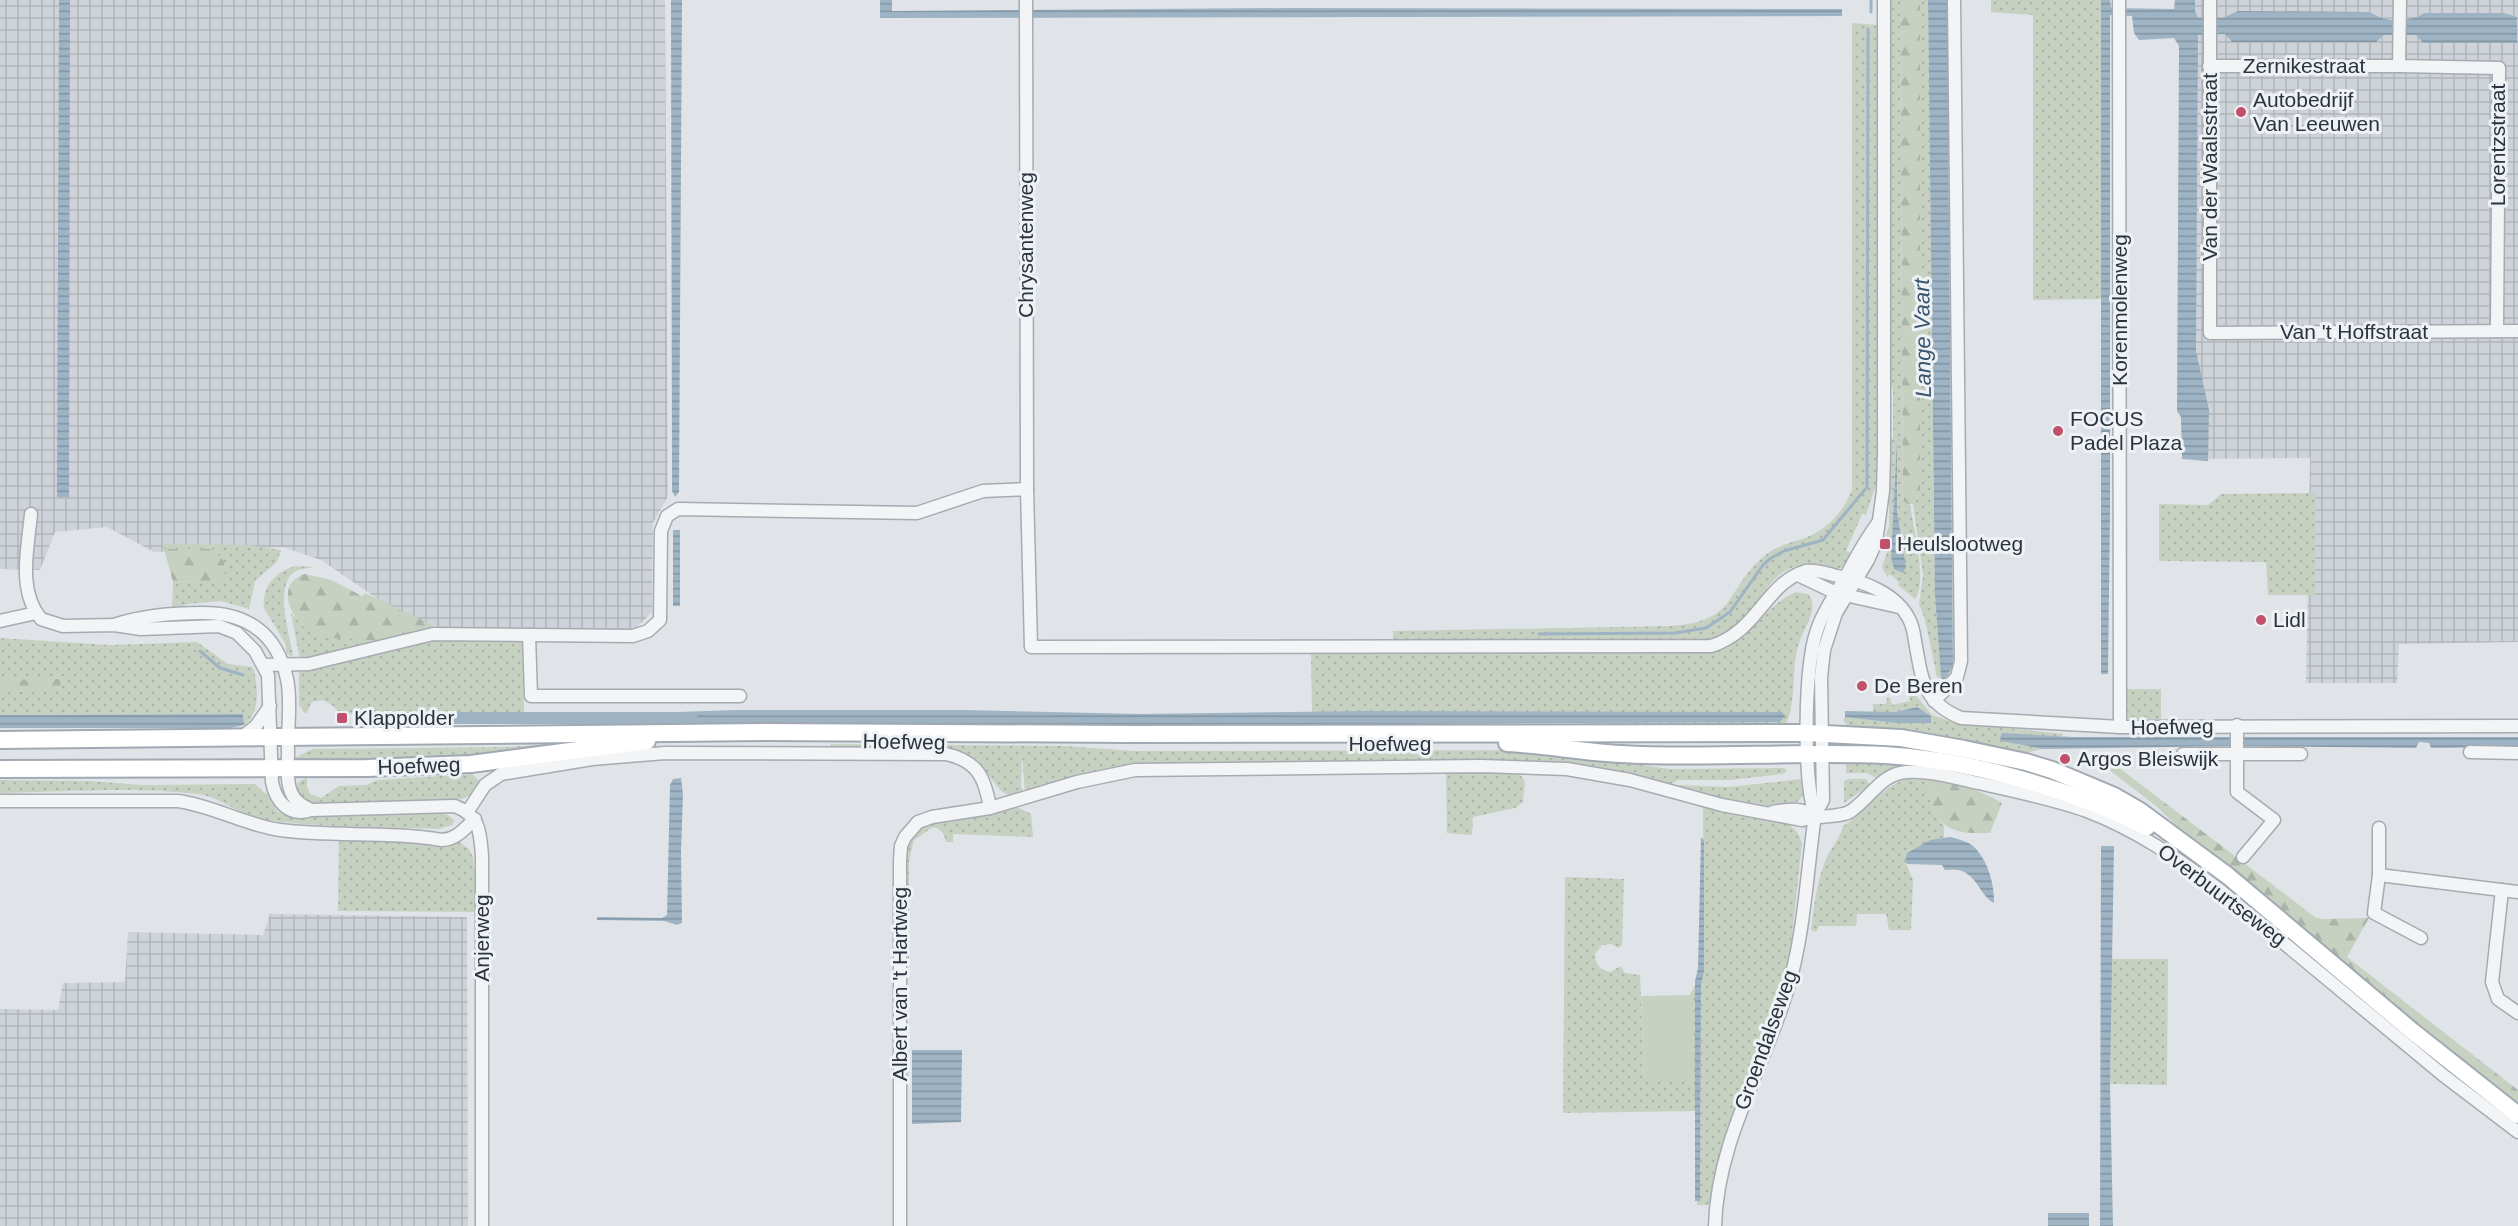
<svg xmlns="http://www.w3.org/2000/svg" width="2518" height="1226" font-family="Arial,sans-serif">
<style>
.industrial{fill:url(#industrial-grid)}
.grass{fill:url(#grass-dots);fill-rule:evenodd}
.forest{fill:url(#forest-firs)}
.park{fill:#c7d1c2}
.water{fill:url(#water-rules)}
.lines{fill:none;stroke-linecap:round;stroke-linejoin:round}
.stream{stroke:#9eb4c4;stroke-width:3}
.canal{stroke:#9eb4c4;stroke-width:12}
.minor-casing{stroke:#a6abb2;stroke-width:15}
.major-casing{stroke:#a1a9b2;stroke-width:20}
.minor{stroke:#f2f4f6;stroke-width:12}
.major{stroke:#fff;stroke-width:16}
.poi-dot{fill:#c1506a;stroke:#eff2f5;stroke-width:2}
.labels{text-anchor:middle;stroke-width:6;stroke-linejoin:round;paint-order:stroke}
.street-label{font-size:21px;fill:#2a333e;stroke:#eff2f5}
.poi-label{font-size:21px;fill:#2a333e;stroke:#eff2f5;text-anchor:start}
.water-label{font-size:22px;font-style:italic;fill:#38546e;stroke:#eff2f5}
</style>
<defs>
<pattern id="industrial-grid" width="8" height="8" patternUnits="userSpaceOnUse" patternTransform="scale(1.5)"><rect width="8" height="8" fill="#ced3d9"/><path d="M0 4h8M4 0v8" fill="none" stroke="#b1b6bb"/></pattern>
<pattern id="grass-dots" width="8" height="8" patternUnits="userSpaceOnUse" patternTransform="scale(1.5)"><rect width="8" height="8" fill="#c7d1c2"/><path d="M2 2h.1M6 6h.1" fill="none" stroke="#abb4a8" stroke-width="1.8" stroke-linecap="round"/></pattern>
<pattern id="forest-firs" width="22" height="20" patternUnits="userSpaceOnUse" patternTransform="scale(1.5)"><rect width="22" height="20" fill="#c7d1c2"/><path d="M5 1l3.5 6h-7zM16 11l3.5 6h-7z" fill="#abb4a8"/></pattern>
<pattern id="water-rules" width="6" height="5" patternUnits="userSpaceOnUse" patternTransform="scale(1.5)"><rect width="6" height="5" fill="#9eb4c4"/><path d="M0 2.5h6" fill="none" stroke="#8193a1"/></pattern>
</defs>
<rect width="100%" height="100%" fill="#e0e4e8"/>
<g class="industrial">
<path d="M0 0H665L668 496 653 523 652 612 635 629 438 627 394 610 321 560 283 547 154 552 107 527 55 532 40 570 0 569Z"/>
<path d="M2183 0H2518V642L2399 644 2397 683H2306L2310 458 2184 459Z"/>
<path d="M270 914 467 917 468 1226H0V1009L58 1010 63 983 125 982 128 932 263 935Z"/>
</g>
<g class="grass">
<path d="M1889 0H1900L1903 499 1910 504C1913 526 1928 583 1915 599L1898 585 1899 582 1890 574 1887 577 1882 567 1888 550 1886 549 1889 537 1886 536 1889 526V443L1893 438V388L1889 384ZM1897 438V511L1906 567 1891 557Z"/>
<path d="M1920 0H1928L1935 595 1941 678 1937 677 1925 620 1919 604 1923 575 1913 504 1920 495Z"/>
<path d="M1948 0H1951L1956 671 1945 681 1944 680 1953 666Z"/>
<path d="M1991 0H2101V299L2033 300V15L1991 12Z"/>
<path d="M1852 23 1878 25V479L1866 515 1862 514 1846 551 1852 553 1846 565C1816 584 1803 543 1767 588L1768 589C1750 612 1735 632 1706 641L1393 644V631L1671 626C1739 621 1723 592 1763 557 1775 546 1790 543 1805 538 1826 530 1845 511 1852 489Z"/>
<path d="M2316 493 2315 595H2268L2266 562 2159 561V504L2208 505 2221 494Z"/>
<path d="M163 544 248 545 281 550 277 562 255 581 249 609 221 601 188 604 172 611 173 582 203 581 213 549H164Z"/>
<path d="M295 566 314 567C309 569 302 568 296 571 273 584 290 634 293 655L291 657 286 652V645L264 608C262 586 275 572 295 566Z"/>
<path d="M1796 592 1808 594C1821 608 1802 630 1798 646 1791 673 1797 697 1786 725L677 728 678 724H695L1012 726 1575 724 1782 712H1312L1311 654 1711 651C1756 641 1758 609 1796 592Z"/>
<path d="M291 613 303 626 387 640 300 660Z"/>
<path d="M0 638 110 645 197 642 228 664 253 667C258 684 261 714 244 725L243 714 0 715Z"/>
<path d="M523 639 524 713 341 714C332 705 325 696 311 703L307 713H305L299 705V672L428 640Z"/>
<path d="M2124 689H2161V719H2129L2127 717V709L2124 708Z"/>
<path d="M1914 693 1932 715 1953 722 2063 734 2062 736H2038L2016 744 2043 749 2019 754 1992 746 1929 733 1848 727 1843 721 1845 717 1896 723H1931V716L1917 707 1895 712H1873V704H1886L1887 698H1890L1892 705 1910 701 1909 694Z"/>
<path d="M657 736 427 761 302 763 293 759 312 749 508 747Z"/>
<path d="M831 744 1065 746 1135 751 1531 750 1670 769 1784 768 1787 771 1783 774 1730 780H1678L1669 785 1599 767 1547 762H1251L1106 769 1025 792 1022 755 1021 785 1023 792 1009 795 1001 791 976 759 959 751 831 749Z"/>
<path d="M1854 761 1903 765V768L1892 770 1876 778 1867 773H1846V763Z"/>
<path d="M1518 772 1525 781 1523 802 1515 808 1473 817 1472 835 1447 833 1446 773Z"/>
<path d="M472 774 481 783 471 795 462 799 312 804 299 797 297 783 307 777V787L310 794 321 798 339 786 366 785 378 780Z"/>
<path d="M1802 779 1805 793C1802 797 1799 801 1794 803 1773 814 1701 794 1677 787L1681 785 1728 787Z"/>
<path d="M1848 779H1866L1870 785 1844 803V781Z"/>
<path d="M1906 779 1927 780C1929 797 1932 813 1944 826V838L1930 840 1907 853 1905 861 1913 880 1911 930H1889L1886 914H1857L1856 926H1819L1816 932 1811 930C1814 908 1816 885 1824 864 1829 850 1840 839 1843 826 1867 812 1878 789 1906 779Z"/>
<path d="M0 780 90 781 142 785 255 784 267 795 278 812 290 817 445 813 454 820 452 825 439 829C380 827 319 828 260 819 240 816 220 796 197 794 135 786 63 792 0 793Z"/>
<path d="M1703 805 1790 825 1798 833 1802 843 1790 955 1777 1007 1723 1146 1713 1199 1708 1205H1697V1201H1700L1701 984 1704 972Z"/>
<path d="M1017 807 1031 814 1033 837 953 834V842H946C944 834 942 829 933 827L914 840 909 861V961L905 956C905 930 900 866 908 845 912 833 922 825 935 822 962 816 990 816 1017 807Z"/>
<path d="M339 839 413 842 442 846 459 842 469 849 473 857 474 869H477V912L338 911Z"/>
<path d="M1565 877 1624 879 1622 945 1619 948 1611 944 1602 945 1595 954C1596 965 1599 969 1610 972L1621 966 1625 973 1640 975 1644 1078 1695 986V1111L1563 1113Z"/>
<path d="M2111 959H2168L2167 1085 2110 1084Z"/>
</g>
<g class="forest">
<path d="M1900 0H1920V495L1914 504H1908L1903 499Z"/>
<path d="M164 549H213L224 561 225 581 173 582Z"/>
<path d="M305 574 331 580 362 596 365 593 433 625 434 630C419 633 403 638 388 640 375 642 360 639 346 638 337 638 327 639 318 636 294 628 271 584 305 574Z"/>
<path d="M61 679 60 689 47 692H0V680Z"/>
<path d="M2108 754 2114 764 2315 917 2323 919 2369 918 2347 957 2518 1090V1105L2429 1035 2234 870 2187 836 2156 806 2103 765Z"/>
<path d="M1927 780C1954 784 1978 788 2002 803L1990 833C1946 835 1932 825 1927 780Z"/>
</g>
<path class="park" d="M1691 995 1690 1079 1644 1078 1641 996Z"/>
<g class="water">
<path d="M59 0H70L69 497H57Z"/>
<path d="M671 0H682L679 492 675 497 672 491Z"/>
<path d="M880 0H892V11L1288 8 1842 9V16L880 18Z"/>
<path d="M1928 0H1948V109L1953 666 1944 680 1941 678 1935 595Z"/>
<path d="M2101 0H2110L2111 8 2174 9 2175 0H2195V11L2198 18H2222L2238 11 2367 12C2375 13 2378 18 2385 19 2397 22 2414 20 2424 13H2504L2517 17V43H2423L2416 35H2384L2376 42H2232L2225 34 2198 35 2196 351 2209 410 2208 461 2182 459 2181 417 2177 411 2179 46 2174 38 2139 40 2134 33 2132 16 2110 15V511L2108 674H2101Z"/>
<path d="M1897 438V511L1906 567 1903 573 1894 569 1891 557Z"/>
<rect x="673" y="530" width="7" height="76"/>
<path d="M1917 707 1931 716V723H1896L1845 717V711L1895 712Z"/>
<path d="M735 710H963L1140 714 1366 711 1782 712 1785 716 1780 722 1012 726 678 724V712Z"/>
<path d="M243 714 244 725 231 728H0V715Z"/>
<path d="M2002 733 2073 737H2518V747L2431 748 2429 743 2419 742 2416 748 2229 746 2043 749 2002 741 2000 738Z"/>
<path d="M681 778 683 795 681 851 682 923 677 925 664 921 597 920V917L662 918 667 915 670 785 673 779Z"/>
<path d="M1701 837 1704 840V972L1701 984 1700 1201H1695V981L1698 968Z"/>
<path d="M1950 837C1958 839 1967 841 1973 846 1987 858 1995 885 1994 903 1976 893 1977 865 1945 870L1942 865 1907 864 1905 861 1907 853 1930 840Z"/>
<path d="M2101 846H2114L2110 1084 2113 1226H2100Z"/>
<path d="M912 1050H962L961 1122 912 1124Z"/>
<rect x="2048" y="1213" width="41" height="13"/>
</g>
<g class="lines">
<g class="stream">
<path d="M1871 0V12"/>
<path d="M1539 634 1675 633 1706 628 1730 612 1763 565 1771 558 1784 551 1823 540 1867 487 1868 29"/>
<path d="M200 651 220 668 243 675"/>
</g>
<path class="canal" d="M392 718H692"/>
<g class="minor-casing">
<g id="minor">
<path d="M1026 0 1027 489"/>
<path d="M2119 0 2120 727"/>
<path d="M2210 0V333L2518 331"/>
<path d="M2400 0 2399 66 2499 68 2497 331"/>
<path d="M2209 66H2399"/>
<path d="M31 514C28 548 17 590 41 619L63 626 114 625 141 629 219 626 237 633 255 651 268 675 272 782C276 803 290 817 311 810L455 806C480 816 480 831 482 856V1226"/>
<path d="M1798 575 1836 593 1899 607"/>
<path d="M0 621 36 613"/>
<path d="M117 624C145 615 173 613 203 613 247 613 277 633 287 679 292 702 287 728 288 752 288 765 286 780 291 792 295 802 303 806 311 810"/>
<path d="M529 635 531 696H740"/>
<path d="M264 665 309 664 433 634 633 636 648 631 660 620 661 531 667 516 678 509 917 513 983 491 1027 489 1031 647 1711 646C1759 631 1765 583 1806 571 1816 569 1828 574 1837 576 1863 581 1897 594 1909 619 1913 626 1914 634 1915 641 1922 678 1922 702 1961 718L2120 727 2518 726"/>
<path d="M1934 701 1957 677 1961 661 1954 0"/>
<path d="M2237 725V792L2274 820 2243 857"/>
<path d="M242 737 256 726 270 706"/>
<path d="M2470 752 2518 753"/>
<path d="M2183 754H2301"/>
<path d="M0 801H178C214 806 245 825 280 830 334 837 389 831 442 840 457 839 464 829 475 819"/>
<path d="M468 811 485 785 501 774 592 759 665 753 946 754C978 761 985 778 990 808"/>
<path d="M1773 812C1789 809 1800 808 1815 815"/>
<path d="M1815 815C1803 779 1804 666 1817 630 1823 611 1835 595 1845 578 1855 559 1865 540 1878 523"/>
<path d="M2379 828V875L2374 913 2421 938"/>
<path d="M2379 875 2518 892"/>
<path d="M2502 890 2492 982 2498 999 2518 1013"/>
<path d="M900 1226V860L901 846 905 837 918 822 932 817 990 808 1077 782 1135 770 1481 766 1567 769 1630 780 1722 805 1802 820C1818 815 1841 818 1851 811 1870 798 1881 774 1906 772 1929 770 1955 778 1978 783 2014 791 2049 798 2084 810 2135 829 2179 859 2221 891L2443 1075 2518 1132"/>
<path d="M1715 1226C1717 1142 1763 1070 1787 991 1804 938 1807 871 1815 815L1823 800 1821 677 1824 650 1836 613 1868 560 1876 542 1883 491 1884 455V0"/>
</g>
</g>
<g class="major-casing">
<g id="major">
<path d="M0 740 764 732 1131 734 1807 733 1901 738 1964 749 2026 762 2052 770 2114 796 2140 811 2228 876 2412 1031 2518 1115"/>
<path d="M1507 743C1545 745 1582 752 1620 754 1708 759 1797 751 1885 755 1971 760 2070 789 2147 827"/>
<path d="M0 769 367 768 471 764 647 741"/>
</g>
</g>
<use href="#minor" class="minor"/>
<use href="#major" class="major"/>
</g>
<g class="poi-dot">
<circle cx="2241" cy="112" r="6"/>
<circle cx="2058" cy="431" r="6"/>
<rect x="1879" y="538" width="12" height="12" rx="3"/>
<circle cx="2261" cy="620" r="6"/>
<circle cx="1862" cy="686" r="6"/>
<rect x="336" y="712" width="12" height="12" rx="3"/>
<circle cx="2065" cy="759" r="6"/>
</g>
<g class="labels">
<g class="street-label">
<text x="2304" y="73">Zernikestraat</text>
<text transform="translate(2498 145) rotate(-90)" y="7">Lorentzstraat</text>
<text transform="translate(2210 167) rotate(-90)" y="7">Van der Waalsstraat</text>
<text transform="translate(1026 245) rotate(-90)" y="7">Chrysantenweg</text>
<text transform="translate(2120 310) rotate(-90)" y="7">Korenmolenweg</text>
<text x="2354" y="339">Van 't Hoffstraat</text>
<text transform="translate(2172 727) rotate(-1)" y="7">Hoefweg</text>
<text transform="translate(904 742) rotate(1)" y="7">Hoefweg</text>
<text x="1390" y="751">Hoefweg</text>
<text transform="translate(419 766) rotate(-2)" y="7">Hoefweg</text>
<text transform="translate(2222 895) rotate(37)" y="7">Overbuurtseweg</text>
<text transform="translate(482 938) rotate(-90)" y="7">Anjerweg</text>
<text transform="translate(900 984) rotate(-90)" y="7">Albert van 't Hartweg</text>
<text transform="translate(1766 1040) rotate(-70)" y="7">Groendalseweg</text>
</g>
<g class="poi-label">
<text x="2253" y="107">Autobedrijf<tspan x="2253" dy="24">Van Leeuwen</tspan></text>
<text x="2070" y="426">FOCUS<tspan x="2070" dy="24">Padel Plaza</tspan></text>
<text x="1897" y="551">Heulslootweg</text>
<text x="2273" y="627">Lidl</text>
<text x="1874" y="693">De Beren</text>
<text x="354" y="725">Klappolder</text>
<text x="2077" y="766">Argos Bleiswijk</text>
</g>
<g class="water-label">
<text transform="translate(1922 338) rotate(-91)" y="8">Lange Vaart</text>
</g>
</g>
</svg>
